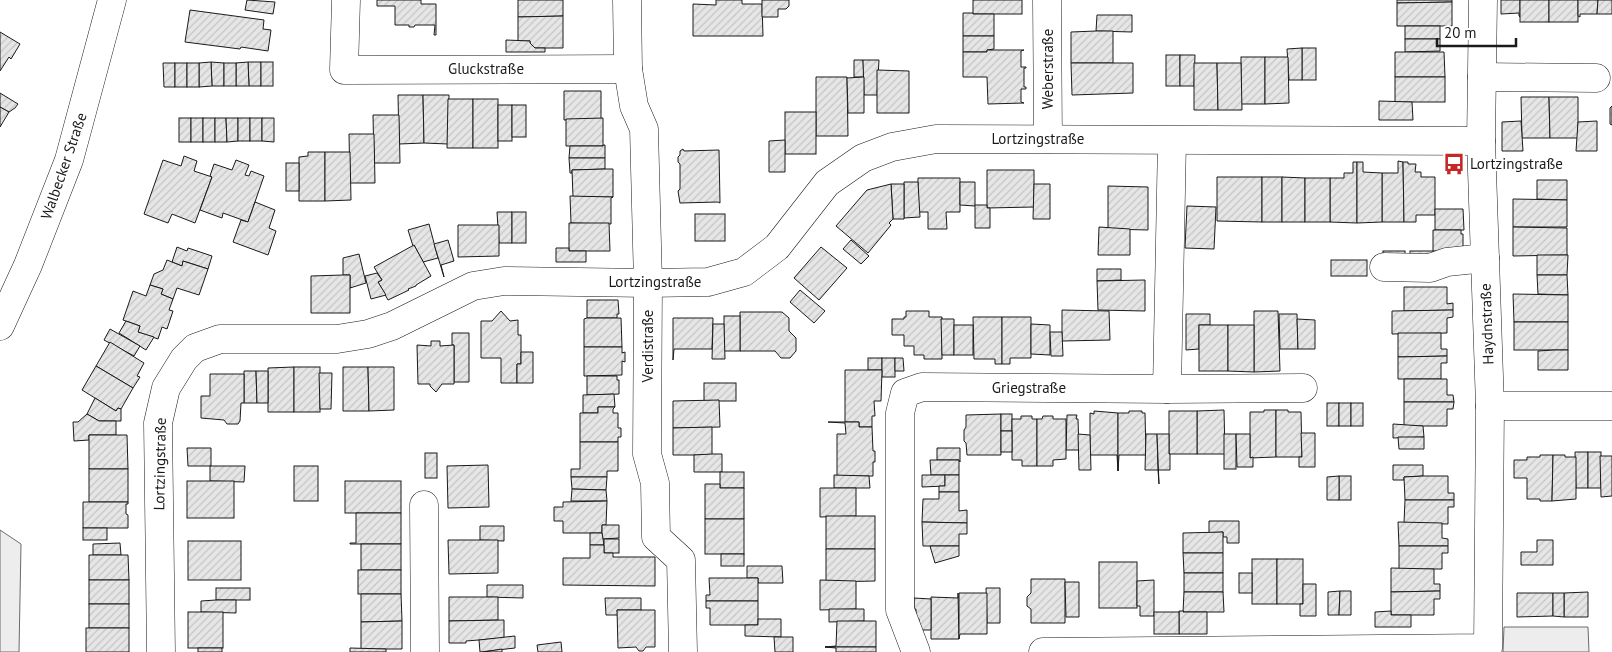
<svg xmlns="http://www.w3.org/2000/svg" width="1612" height="652" font-family="'PT Sans',sans-serif">
<style>
.built{fill:#ededed;stroke:#6a6a6a}
.building{fill:url(#building-hatch);stroke:#1a1a1a}
.lines{fill:none;stroke-linecap:round;stroke-linejoin:round}
.minor-casing{stroke:#1a1a1a;stroke-width:29}
.minor{stroke:#fff;stroke-width:28}
.labels{text-anchor:middle;stroke-width:4;stroke-linejoin:round;paint-order:stroke}
.street-label{font-size:15px;fill:#1a1a1a;stroke:#fff}
.poi-label{font-size:15px;fill:#1a1a1a;stroke:#fff;text-anchor:start}
</style>
<defs>
<pattern id="building-hatch" width="6" height="6" patternUnits="userSpaceOnUse" patternTransform="scale(1.25)"><rect width="6" height="6" fill="#e6e6e6"/><path d="M-1 1l2-2M0 6l6-6M5 7l2-2" fill="none" stroke="#c5c5c5"/></pattern>
</defs>
<rect width="100%" height="100%" fill="#fff"/>
<g class="built">
<path d="M0 530 21 544 19 652H0Z"/>
<path d="M1504 627H1588L1589 652H1503Z"/>
</g>
<g class="building">
<path d="M247 0 275 2 273 14 245 10Z"/>
<path d="M377 0H421V4H436V35H434L435 25H415L414 27H409V25H395V6H377Z"/>
<path d="M518 0H563V16L518 17Z"/>
<path d="M716 0H742V4H762L763 36H693V4L716 5Z"/>
<path d="M762 0H789V6L786 9H778V17H762Z"/>
<rect x="973" y="0" width="49" height="14"/>
<path d="M1397 0H1452V2L1397 3Z"/>
<path d="M1501 0H1520V17L1519 16V13L1501 14Z"/>
<rect x="1520" y="0" width="29" height="22"/>
<rect x="1549" y="0" width="29" height="22"/>
<path d="M1578 0H1598L1597 14H1580V17L1578 16Z"/>
<path d="M1598 0H1612V14H1597Z"/>
<path d="M1452 2V26H1397V3Z"/>
<path d="M190 10 264 20 263 29 271 30 268 51 241 47 240 49 185 42Z"/>
<path d="M963 13H973V14H994V36H963Z"/>
<path d="M1097 15H1132V32L1096 31Z"/>
<path d="M563 16V48H535L530 43V41H518V17Z"/>
<rect x="1405" y="26" width="35" height="13"/>
<path d="M1096 31H1113V63H1071V32Z"/>
<path d="M0 32 20 44 11 59 9 57 0 71Z"/>
<path d="M963 36H994V49L987 50V52H963Z"/>
<path d="M1405 39H1440V51L1405 52Z"/>
<path d="M506 40 530 41V43L535 48H545V52H506Z"/>
<rect x="1302" y="48" width="14" height="32"/>
<path d="M1302 48V80H1289L1287 49Z"/>
<path d="M987 50H1024L1021 51V67H1026V68H1024V87H1026V89H1021V102L1024 103 988 104 987 77H963V52H987Z"/>
<path d="M1395 52H1444L1445 77H1395Z"/>
<rect x="1166" y="55" width="14" height="31"/>
<path d="M1180 55H1195L1194 86H1180Z"/>
<rect x="1241" y="57" width="24" height="47"/>
<path d="M1265 57H1288L1289 103 1265 104Z"/>
<path d="M854 60H863L864 77H854Z"/>
<path d="M863 60H879L877 95H864Z"/>
<path d="M211 62 224 63V86H212Z"/>
<path d="M211 62 212 86 199 87V63Z"/>
<path d="M248 62H261V86H249Z"/>
<path d="M248 62 249 86H236V63Z"/>
<rect x="261" y="62" width="12" height="24"/>
<path d="M163 63H175V87H164Z"/>
<rect x="175" y="63" width="12" height="24"/>
<rect x="187" y="63" width="12" height="24"/>
<rect x="224" y="63" width="12" height="23"/>
<path d="M1071 63H1133V93L1072 95Z"/>
<path d="M1194 63H1217L1218 110H1194Z"/>
<path d="M1217 63H1241L1242 110H1218Z"/>
<path d="M877 70 909 71V113H877Z"/>
<path d="M816 77H847L848 136H816Z"/>
<path d="M864 77V113H848L847 78Z"/>
<rect x="1395" y="77" width="50" height="25"/>
<path d="M564 91H601V119L564 120Z"/>
<path d="M0 93 18 104 15 108 9 112 0 107Z"/>
<path d="M398 95H423L424 143 399 144Z"/>
<path d="M423 95H449L448 144 424 143Z"/>
<path d="M1521 97H1549L1550 138H1522Z"/>
<path d="M1549 97H1578V138H1550Z"/>
<path d="M448 99H473V148H447Z"/>
<rect x="473" y="99" width="25" height="49"/>
<path d="M1379 101 1412 102 1413 120H1379Z"/>
<rect x="498" y="105" width="14" height="36"/>
<rect x="512" y="105" width="14" height="32"/>
<path d="M1612 106V125L1610 124V108Z"/>
<path d="M0 107 9 112 0 127Z"/>
<rect x="785" y="112" width="31" height="42"/>
<path d="M373 115H399L400 163H374Z"/>
<rect x="179" y="118" width="12" height="24"/>
<rect x="191" y="118" width="12" height="24"/>
<rect x="203" y="118" width="12" height="24"/>
<path d="M215 118H226L227 142H215Z"/>
<path d="M226 118H238V141L227 142Z"/>
<rect x="238" y="118" width="12" height="23"/>
<rect x="250" y="118" width="12" height="23"/>
<path d="M262 118H274V142L262 141Z"/>
<path d="M603 118V146H566V119Z"/>
<path d="M1521 121 1523 151H1502V122Z"/>
<path d="M1597 121V151H1576L1578 122Z"/>
<path d="M349 134H374L375 183H350Z"/>
<path d="M785 140V172H769V141Z"/>
<path d="M603 145H605V158H569L570 146H603Z"/>
<path d="M683 149 684 151 719 150 720 203 718 202 680 203 678 191 680 189V164L678 162V157L680 155V151Z"/>
<path d="M308 152H325V201H299V157L308 156Z"/>
<path d="M325 152H350L351 200 325 201Z"/>
<path d="M184 156 197 161 194 171 212 177 195 223 172 214 168 223 144 214 163 160 181 166Z"/>
<path d="M569 158H605V169L572 170V173H570Z"/>
<path d="M236 160 249 165 245 175 249 176 251 171 264 176 248 222 223 213 222 218 200 210 212 177 210 176 214 164 232 170Z"/>
<path d="M1398 161 1403 162 1404 222H1382V173H1398Z"/>
<path d="M1353 162H1357V223L1330 222V178H1344V173H1353Z"/>
<path d="M1357 162H1363V172L1382 173V222L1357 223Z"/>
<path d="M1403 162H1408V164H1416L1415 172H1421V177H1435V215H1416V222H1404Z"/>
<rect x="286" y="163" width="13" height="28"/>
<path d="M605 169H613V197H573L572 170Z"/>
<path d="M987 170H1034V207L987 208Z"/>
<path d="M1217 177H1262V222L1217 221Z"/>
<rect x="1262" y="177" width="20" height="45"/>
<path d="M1282 177 1305 178V222H1282Z"/>
<path d="M918 178H960V212H946L947 229H928V212H918Z"/>
<rect x="1305" y="178" width="25" height="44"/>
<path d="M1537 180H1567V200L1537 199Z"/>
<path d="M904 182H918L920 217 904 218Z"/>
<path d="M960 182H975V206L960 205Z"/>
<path d="M891 184H904V219H893Z"/>
<path d="M891 184 893 219 889 223 891 225 868 253 836 226 867 190Z"/>
<path d="M1034 184H1050V219H1033Z"/>
<path d="M1108 186 1148 187V230L1108 229Z"/>
<path d="M570 196 613 197 611 198V224L571 223Z"/>
<path d="M1513 199 1567 200V227H1513Z"/>
<path d="M255 202 275 210 269 228 276 231 268 255 233 242 241 220 248 222Z"/>
<path d="M975 205H987V208H990V228H975Z"/>
<path d="M1187 206 1216 207 1214 249 1185 248Z"/>
<path d="M1435 209H1463L1464 230H1435Z"/>
<path d="M497 212H512V243H499Z"/>
<rect x="512" y="212" width="14" height="31"/>
<rect x="695" y="214" width="30" height="27"/>
<path d="M569 223H609L610 251H569Z"/>
<path d="M429 224 438 258 423 262 414 245 413 246 408 230Z"/>
<path d="M458 225H499V256L458 257Z"/>
<path d="M1099 227 1130 229V255H1098Z"/>
<path d="M1513 227 1567 228V255L1513 256Z"/>
<path d="M1433 230H1461V234H1463V251H1433Z"/>
<path d="M448 240 454 261 441 265 444 277 434 244Z"/>
<path d="M851 240 869 256 861 264 843 249Z"/>
<path d="M414 245 431 276 416 285V286L408 289 409 290 388 300 378 282 382 280 374 267Z"/>
<path d="M177 247 187 251 188 248 212 256 208 269 183 261 182 266 172 262Z"/>
<path d="M821 247 847 268 819 300 794 278Z"/>
<path d="M556 248H569V251H586V262H556Z"/>
<rect x="1383" y="251" width="22" height="11"/>
<rect x="1410" y="251" width="23" height="11"/>
<path d="M359 254 366 283 350 288V275H343V258Z"/>
<path d="M1537 255H1568L1567 275H1537Z"/>
<path d="M167 260 182 266 183 261 208 269 199 295 177 288 173 299 161 294 163 289 150 285 154 274 163 270Z"/>
<rect x="1331" y="260" width="36" height="16"/>
<path d="M1097 269H1121V280L1097 281Z"/>
<path d="M377 273 382 280 378 282 386 295 371 299 365 276Z"/>
<path d="M343 275H350V313H311V276Z"/>
<path d="M1537 275H1567L1568 295 1538 294Z"/>
<path d="M1145 280V311L1098 310 1097 281Z"/>
<path d="M150 285 163 289 161 294 173 299 169 310 173 311 167 329 162 327 158 339 138 332 140 326 123 320 133 291 146 296Z"/>
<path d="M1404 287H1447V304L1453 303V310L1404 311Z"/>
<path d="M800 290 825 311 814 323 790 302Z"/>
<path d="M1513 294 1568 295V322H1514Z"/>
<path d="M587 300H618L619 314H617V318H587Z"/>
<path d="M1062 310 1109 311 1110 340 1062 341Z"/>
<path d="M1453 310V317L1447 318V333L1392 334V311Z"/>
<path d="M501 311 510 321 518 320V335H521V364H517V383H501V358H481V321H492Z"/>
<path d="M906 311H929V317H942V359H924V355H914V346H904V335H892V319H904V317H906Z"/>
<path d="M1254 311H1278L1280 371 1254 372Z"/>
<path d="M740 312H782L789 318V331L796 338V351L790 358H781L775 351H740Z"/>
<path d="M1186 314H1210V325H1199V349L1186 350Z"/>
<path d="M1279 314H1297L1298 349H1280Z"/>
<rect x="724" y="316" width="16" height="35"/>
<path d="M973 317H1002V364H995V359H974Z"/>
<path d="M1002 317H1031V358H1010V364H1002Z"/>
<path d="M587 318H621L622 347H584V319Z"/>
<path d="M673 318H713L712 349H674L673 360Z"/>
<path d="M941 319H954V355H942Z"/>
<path d="M1297 319 1315 320V349H1298Z"/>
<path d="M126 321 140 326 138 332 154 337 146 350 119 333Z"/>
<rect x="1514" y="322" width="54" height="28"/>
<path d="M713 324H724L725 359H712Z"/>
<path d="M1031 324 1050 325V355L1031 354Z"/>
<rect x="954" y="325" width="19" height="30"/>
<rect x="1199" y="325" width="29" height="46"/>
<path d="M1228 325H1254V372L1228 371Z"/>
<path d="M110 329 140 346 134 356 104 340Z"/>
<path d="M1050 332H1062L1063 356H1051Z"/>
<path d="M452 333H469V382H454V345H452Z"/>
<path d="M1398 333H1441V349H1447V356L1398 357Z"/>
<path d="M431 341H440V346L454 345V384H442L436 392 430 386V384H418L417 345 431 346Z"/>
<path d="M110 342 144 363 137 376 140 377 133 388 96 366Z"/>
<path d="M584 347H622V353L625 352V362L622 361V375L584 376Z"/>
<path d="M1554 350H1568V370H1538V351Z"/>
<path d="M521 352H533V383H517V364H521Z"/>
<path d="M1447 356V363H1441V379H1398V357Z"/>
<rect x="868" y="358" width="14" height="12"/>
<rect x="882" y="358" width="13" height="19"/>
<path d="M895 358H903L904 371H895Z"/>
<path d="M96 366 133 388 121 409 118 408 116 411 82 390Z"/>
<path d="M294 367V412H268V368Z"/>
<rect x="294" y="367" width="26" height="45"/>
<path d="M343 367H368L369 411H343Z"/>
<path d="M368 367H394V410L369 411Z"/>
<path d="M845 370H882L881 401H874L875 416H872V427H859V422H845Z"/>
<path d="M244 371H256L257 403H244Z"/>
<path d="M256 371H268V403H257Z"/>
<path d="M319 373H332L331 409H320Z"/>
<path d="M210 374H244V403H241L240 421 238 424H227L224 420 201 418V396H210Z"/>
<path d="M587 376H617V380H619V394L587 395Z"/>
<path d="M1404 379H1447V395H1453L1454 402H1404Z"/>
<rect x="704" y="383" width="32" height="18"/>
<path d="M614 394 615 407H598V413H583V395Z"/>
<path d="M95 398 116 411 118 408 121 409V421H99L87 414Z"/>
<path d="M719 400 720 427 673 428V401Z"/>
<path d="M1404 402H1454L1453 409H1447V426H1404Z"/>
<rect x="1327" y="403" width="12" height="23"/>
<rect x="1339" y="403" width="12" height="23"/>
<rect x="1351" y="403" width="12" height="23"/>
<path d="M598 407H615L613 409V413H618V428H621V437H618V442H580V413H598Z"/>
<path d="M1224 410 1225 454H1197V411Z"/>
<path d="M1264 410H1276V457L1250 458V412H1264Z"/>
<path d="M1276 410H1288V412H1301L1302 457H1276Z"/>
<path d="M1094 411 1118 413V471L1117 455H1090V413L1094 414Z"/>
<path d="M1129 411H1142V413H1145L1146 455H1119L1118 471V413H1129Z"/>
<rect x="1169" y="411" width="28" height="43"/>
<path d="M87 414 99 421H116V435H89V440L74 441 73 422H78Z"/>
<path d="M1001 414V455H967L966 443 964 441V430L966 427V415Z"/>
<rect x="1001" y="414" width="11" height="17"/>
<path d="M1067 415H1077L1076 419H1078L1079 450H1066Z"/>
<path d="M1021 416H1032V419H1037V466H1022V460H1012V419H1021Z"/>
<path d="M1043 416H1053V419H1066V459L1053 460V466H1037V419H1042Z"/>
<path d="M828 422H859V427H872L873 451H875V462H873V476H837V434H846L845 423Z"/>
<path d="M1393 424 1423 426 1424 437 1393 438Z"/>
<path d="M712 427V455H673V428Z"/>
<rect x="1001" y="431" width="11" height="21"/>
<path d="M1301 433H1315V467H1299V457H1302Z"/>
<path d="M1078 434 1090 435 1091 470H1079Z"/>
<path d="M1146 434H1157L1158 470H1145Z"/>
<path d="M1157 434H1169V454H1170V470H1158L1159 484Z"/>
<rect x="1224" y="434" width="12" height="35"/>
<path d="M1236 434H1250V458L1253 457V467H1237Z"/>
<path d="M89 435H127L128 469H89Z"/>
<path d="M1398 437H1424V449H1399Z"/>
<path d="M580 442H618V471H607V477H571V469H580Z"/>
<path d="M187 448H211V466H188Z"/>
<path d="M937 448H960V462L959 460H937Z"/>
<path d="M1575 452H1588V488H1576Z"/>
<rect x="1588" y="452" width="13" height="36"/>
<rect x="425" y="453" width="12" height="25"/>
<path d="M712 454H722V472H694V455Z"/>
<path d="M1540 455H1553L1552 501H1540V499H1527V478H1514V460H1527V457H1540Z"/>
<path d="M1553 455H1565V457H1576V499L1552 501Z"/>
<path d="M1600 456H1612V496L1601 497Z"/>
<path d="M930 460H959V475H931Z"/>
<path d="M488 465 489 507 448 508 447 466Z"/>
<path d="M1393 465H1423V476L1404 477V480H1393Z"/>
<path d="M210 466H245L244 482 210 481Z"/>
<rect x="294" y="466" width="24" height="35"/>
<rect x="89" y="469" width="39" height="33"/>
<rect x="720" y="472" width="24" height="16"/>
<path d="M834 475 869 476 870 488H834Z"/>
<path d="M922 475H945V486L922 487Z"/>
<path d="M945 475H959V492H939V486H945Z"/>
<rect x="1339" y="476" width="12" height="24"/>
<path d="M1339 476V500H1327V477Z"/>
<path d="M1423 476H1448V493H1454V500H1405L1404 477Z"/>
<path d="M571 477H607L606 490 572 489Z"/>
<rect x="187" y="481" width="47" height="37"/>
<rect x="345" y="481" width="56" height="32"/>
<path d="M705 484H720V488H744V519H705Z"/>
<path d="M820 488H856V516L820 517Z"/>
<path d="M572 489 606 490 607 501H571Z"/>
<path d="M939 492H959V511L967 510V523L922 522 923 499H939Z"/>
<path d="M1405 500H1454V507H1448V524L1404 523Z"/>
<path d="M607 501 606 525H602V533H563V521H554V507H563V502Z"/>
<path d="M83 502H128V504H126V514L128 515V528H83Z"/>
<path d="M356 513H401V544H350V543H356Z"/>
<rect x="826" y="516" width="49" height="33"/>
<rect x="705" y="519" width="39" height="35"/>
<path d="M1209 521H1239V543H1227V537H1223V532L1209 533Z"/>
<path d="M922 522 967 523V534H959V546H923Z"/>
<path d="M1398 522 1442 523V538L1448 539V546H1399Z"/>
<path d="M602 525H619V538L602 539Z"/>
<path d="M480 526H504V541L480 540Z"/>
<rect x="83" y="528" width="24" height="12"/>
<path d="M1223 532V553H1183V533Z"/>
<path d="M590 533H602L604 545H590Z"/>
<rect x="604" y="539" width="15" height="14"/>
<path d="M448 540H498V573L449 574Z"/>
<path d="M1537 540H1553V565H1521V552H1537Z"/>
<rect x="188" y="541" width="53" height="39"/>
<path d="M120 543 121 555H93V544Z"/>
<rect x="361" y="544" width="40" height="26"/>
<path d="M590 545H604V553H613V557H655V586L563 585V558H590Z"/>
<path d="M930 546H959V556L935 563Z"/>
<path d="M1399 546H1448V553H1442V569H1399Z"/>
<path d="M826 549H875V581L826 582Z"/>
<path d="M1183 553H1223V573H1184Z"/>
<rect x="721" y="554" width="23" height="12"/>
<path d="M89 555H128L129 580H89Z"/>
<rect x="1252" y="559" width="25" height="45"/>
<rect x="1277" y="559" width="26" height="45"/>
<rect x="1099" y="562" width="38" height="46"/>
<path d="M747 566H782L783 583H758V578H747Z"/>
<path d="M1391 568 1434 569V584H1440V591L1391 592Z"/>
<rect x="358" y="570" width="43" height="24"/>
<rect x="1184" y="573" width="39" height="19"/>
<rect x="1239" y="573" width="13" height="20"/>
<path d="M709 578H758V601H706V595H710Z"/>
<path d="M1031 579H1065V623H1031V609L1027 606V597L1031 593Z"/>
<rect x="89" y="580" width="40" height="24"/>
<path d="M820 580 856 581V609L820 610Z"/>
<path d="M1154 580V616H1140V606H1137V581Z"/>
<path d="M1065 582H1079V617H1066Z"/>
<path d="M1303 584H1316V616H1300V604H1303Z"/>
<path d="M487 585H523V598L487 597Z"/>
<rect x="216" y="588" width="34" height="12"/>
<path d="M986 588H1000V623H987Z"/>
<path d="M1340 591 1339 615H1328V592Z"/>
<path d="M1340 591H1351V615H1339Z"/>
<path d="M1440 591V599H1434V615H1391V592Z"/>
<path d="M1184 592H1223L1224 612H1183Z"/>
<path d="M1588 592V617H1564V593Z"/>
<path d="M958 593 959 639H931V597L958 598Z"/>
<path d="M959 593H987V634H960L959 639Z"/>
<path d="M1517 593H1553V616L1517 617Z"/>
<path d="M1553 593H1564V617L1553 616Z"/>
<path d="M361 594H401L402 621 361 622Z"/>
<path d="M449 597H498V620L449 621Z"/>
<path d="M605 598H641V610H617L618 615H606Z"/>
<path d="M914 598 931 599V630H919V619L916 620V609H914Z"/>
<path d="M216 600H236V613L201 612V601Z"/>
<path d="M706 601H758V625H710V608H706Z"/>
<rect x="89" y="604" width="40" height="24"/>
<path d="M829 609H864V621L829 622Z"/>
<path d="M617 610H655V647H646L643 651H639L636 647 618 648Z"/>
<path d="M1179 611H1184L1183 612H1207V634H1179Z"/>
<path d="M1391 611V615H1411V627H1375V612Z"/>
<rect x="188" y="612" width="35" height="36"/>
<rect x="1154" y="612" width="25" height="22"/>
<path d="M758 619H781V637L745 636V625H758Z"/>
<path d="M504 620V638L466 641V643H449V621Z"/>
<path d="M402 621V649H361V622Z"/>
<path d="M837 621H876V647H825L836 646Z"/>
<rect x="86" y="628" width="43" height="24"/>
<path d="M515 636V648L480 652 479 640Z"/>
<path d="M774 637H793V652H775Z"/>
<path d="M561 642 562 652H538L537 645Z"/>
<path d="M825 647H876V652H836V648Z"/>
<rect x="198" y="648" width="24" height="4"/>
<path d="M350 648 386 649V652H350Z"/>
<path d="M502 649V652H484Z"/>
</g>
<g class="lines">
<g class="minor-casing">
<g id="minor">
<path d="M346 0 344 70 628 69"/>
<path d="M627 0 628 69 634 106 644 129 648 283 647 454 655 483 656 537 681 560 683 652"/>
<path d="M1047 0 1048 139"/>
<path d="M1482 77 1596 78"/>
<path d="M1384 267 1430 268 1447 262 1485 258"/>
<path d="M0 326 28 265 69 160 112 0"/>
<path d="M1167 389 1303 388"/>
<path d="M1490 406H1612"/>
<path d="M424 505 425 652"/>
<path d="M161 652 158 423 166 388 184 359 195 348 220 339H337L368 334 392 326 473 286 504 281 648 283 708 282 744 272 777 247 827 183 863 158 892 147 936 139 1481 141"/>
<path d="M916 652 900 610V413L905 393 922 387 1167 389 1172 141"/>
<path d="M1043 652 1488 648 1490 406 1481 141 1483 0"/>
</g>
</g>
<use href="#minor" class="minor"/>
</g>
<defs>
<g id="bus-bare" transform="scale(1.725)"><path d="M-5-6H5V4H4V6H2V4H-2V6H-4V4H-5ZM-3.5-4V0h7V-4ZM-3.5 1.2v1.5H-2V1.2ZM2 1.2v1.5H3.5V1.2Z" fill="#c62828" stroke="#fff" stroke-width="2.5" paint-order="stroke"/></g>
</defs>
<g fill-rule="evenodd">
<use href="#bus-bare" x="1454" y="164"/>
</g>
<g class="labels">
<g class="street-label">
<text x="486" y="74">Gluckstraße</text>
<text transform="translate(1048 69) rotate(-90)" y="5">Weberstraße</text>
<text x="1038" y="144">Lortzingstraße</text>
<text transform="translate(64 166) rotate(-71)" y="5">Walbecker Straße</text>
<text x="655" y="287">Lortzingstraße</text>
<text transform="translate(1487 324) rotate(-92)" y="5">Haydnstraße</text>
<text transform="translate(648 346) rotate(-90)" y="5">Verdistraße</text>
<text x="1029" y="393">Griegstraße</text>
<text transform="translate(160 464) rotate(-89)" y="5">Lortzingstraße</text>
</g>
<g class="poi-label">
<text x="1470" y="169">Lortzingstraße</text>
</g>
</g>
<path d="M1437 38v8h79v-8" fill="none" stroke="#1a1a1a" stroke-width="2.5"/>
<text x="1444" y="38" font-size="15" fill="#1a1a1a" stroke="#ffffff" stroke-width="4" paint-order="stroke">20 m</text>
</svg>
